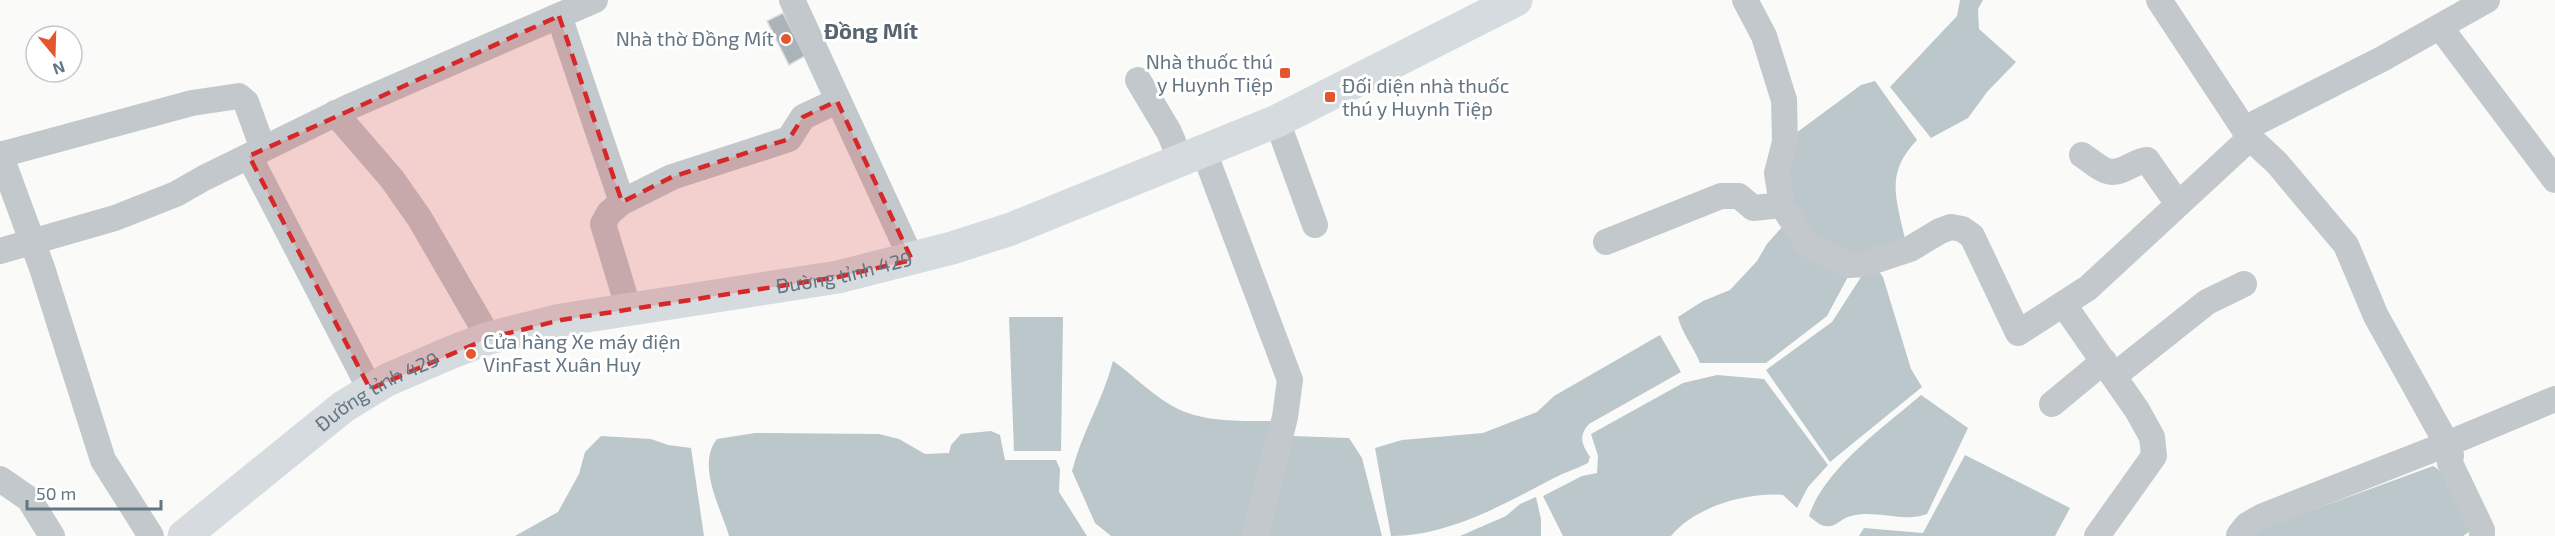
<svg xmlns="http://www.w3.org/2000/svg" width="2555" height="536" font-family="'Exo 2',sans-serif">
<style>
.water{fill:#bbc7cb}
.building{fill:#aab3b9;stroke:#dcdcda;stroke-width:1.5}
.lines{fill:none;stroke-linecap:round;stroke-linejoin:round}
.minor{stroke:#c3c8cc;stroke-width:26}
.major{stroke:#d6dbdf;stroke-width:33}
.marked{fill:#d62828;fill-opacity:0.2;stroke:#d62828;stroke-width:4.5;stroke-dasharray:12 8;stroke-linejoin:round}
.poi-dot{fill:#e4572e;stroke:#fff;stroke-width:2}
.labels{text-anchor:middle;stroke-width:6;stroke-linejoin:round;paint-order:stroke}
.poi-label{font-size:20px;fill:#657683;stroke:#fff;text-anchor:end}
.street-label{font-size:20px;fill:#657683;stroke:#fff}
.quarter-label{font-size:22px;font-weight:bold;fill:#57646e;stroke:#fff}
</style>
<rect width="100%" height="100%" fill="#fafaf8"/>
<g class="water">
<path d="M1960 0H1983L1978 9 1979 29 2016 62 1987 92 1968 118 1931 138 1890 87 1957 16Z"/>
<path d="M1875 81 1917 140C1885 173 1896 198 1905 239L1849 257 1817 239 1788 195 1792 136 1861 85Z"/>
<path d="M1782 227 1850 273 1827 316 1766 363H1700C1694 347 1682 334 1678 317L1703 301 1730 290 1757 261 1767 244Z"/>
<path d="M1878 270 1883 277 1911 369 1922 387 1830 462 1766 370 1832 322 1861 277Z"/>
<path d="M1009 317H1063L1061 451H1014Z"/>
<path d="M1660 335 1681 372 1589 424C1578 436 1582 445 1590 457L1588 463C1577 469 1565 472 1554 478 1504 504 1449 536 1391 536L1375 448 1402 440 1483 433 1537 412 1554 396Z"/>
<path d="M1113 361C1132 374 1149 392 1169 404 1199 423 1240 421 1274 421L1245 536H1111L1095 523 1072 471C1082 432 1103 400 1113 361Z"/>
<path d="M1717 375 1764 379 1828 465 1808 487 1797 508 1783 495C1747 492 1694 507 1671 536H1563L1543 496 1582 476 1597 473 1598 456 1591 434 1683 383Z"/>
<path d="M1921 395 1968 428 1927 514C1903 523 1876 509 1851 516 1841 518 1836 528 1825 526 1819 525 1813 519 1809 516 1824 469 1884 427 1921 395Z"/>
<path d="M991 431 1000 435 1005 460H1056L1060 469 1059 492 1087 536H729C721 508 696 465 717 439L755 433 879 434 899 439 925 454 949 453 951 445 961 434Z"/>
<path d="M601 436 651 439 668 445 691 448 704 536H515L558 512 579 474 585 452Z"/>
<path d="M1291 436 1349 438 1362 458 1382 536H1263Z"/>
<path d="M1965 455 2070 508 2055 536H1859L1864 528 1923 533Z"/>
<path d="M2433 466C2450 474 2461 514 2469 532L2463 536H2242Z"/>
<path d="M1536 497 1541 519V536H1460L1506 516 1520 504Z"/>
</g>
<path class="building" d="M783 13 805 56 789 65 767 21Z"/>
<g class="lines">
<g class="minor">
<path d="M792 0 912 260"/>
<path d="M1745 0 1764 36 1784 100 1785 142 1777 173 1782 205 1807 244 1849 265 1865 264 1910 249 1940 231 1951 227 1962 229 1972 236 2018 333 2088 288 2250 138"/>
<path d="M2159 0 2250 138 2277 163 2346 245 2376 316 2447 444 2263 516 2247 525 2239 535"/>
<path d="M559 16 622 202"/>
<path d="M2440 27 2555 180"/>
<path d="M1138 80 1169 132 1180 158"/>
<path d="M335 113 392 179 420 219 489 338"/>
<path d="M1277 121 1315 225"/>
<path d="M2244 129 2382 59 2487 0"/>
<path d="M1203 149 1290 380 1285 417 1255 536"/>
<path d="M0 154 42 268 103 460 151 536"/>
<path d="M0 155 192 103 239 96 246 102 263 149"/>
<path d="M2082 155C2090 160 2098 168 2107 171 2121 176 2133 161 2147 160L2178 204"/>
<path d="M249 156 370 389"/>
<path d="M1606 242 1721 196H1739L1753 208 1782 205"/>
<path d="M0 251 115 218 176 194 204 178 349 107 595 0"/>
<path d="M2064 305 2137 410 2152 437 2154 456 2097 536"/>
<path d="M629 310 603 224 609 213 622 202 672 177 789 139 803 117 837 101"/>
<path d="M2114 376 2207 302 2244 284"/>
<path d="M2052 404 2104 361"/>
<path d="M0 479 29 499 52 536"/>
<path d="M2482 536V530L2450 463 2451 455 2447 444 2555 399"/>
</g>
<path class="major" id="s1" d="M184 536 343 407 387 380 452 352 489 338 561 320 838 277 952 248 1011 229 1277 121 1516 0"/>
</g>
<path class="marked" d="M559 16 622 202 672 177 789 139 803 117 837 101 912 260 838 277 561 320 489 338 370 389 249 156Z"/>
<g class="poi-dot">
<circle cx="786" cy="39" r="6"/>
<rect x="1279" y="67" width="12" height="12" rx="3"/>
<rect x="1324" y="91" width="12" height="12" rx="3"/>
<circle cx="471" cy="354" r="6"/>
</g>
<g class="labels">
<g class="poi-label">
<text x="774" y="46">Nhà thờ Đồng Mít</text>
<text x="1273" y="69">Nhà thuốc thú<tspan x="1273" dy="23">y Huynh Tiệp</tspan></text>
<text x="1342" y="93" text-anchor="start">Đối diện nhà thuốc<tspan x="1342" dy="23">thú y Huynh Tiệp</tspan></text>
<text x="483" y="349" text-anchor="start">Cửa hàng Xe máy điện<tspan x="483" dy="23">VinFast Xuân Huy</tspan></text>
</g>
<g class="street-label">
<text dy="7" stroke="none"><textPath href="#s1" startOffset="728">Đường tỉnh 429</textPath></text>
<text dy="7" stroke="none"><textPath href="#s1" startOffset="242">Đường tỉnh 429</textPath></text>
</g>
<g class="quarter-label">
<text x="871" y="39">Đồng Mít</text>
</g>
</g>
<g transform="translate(54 54) rotate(161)"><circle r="28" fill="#ffffff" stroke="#c1c8cd" stroke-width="1.5"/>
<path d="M0-4.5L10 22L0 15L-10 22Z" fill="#e4572e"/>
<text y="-9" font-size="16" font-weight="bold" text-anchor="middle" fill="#657683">N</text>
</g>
<path d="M27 500v9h134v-9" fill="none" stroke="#657683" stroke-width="3"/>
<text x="36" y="500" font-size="18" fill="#657683" stroke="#ffffff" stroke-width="4.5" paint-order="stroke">50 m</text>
</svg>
